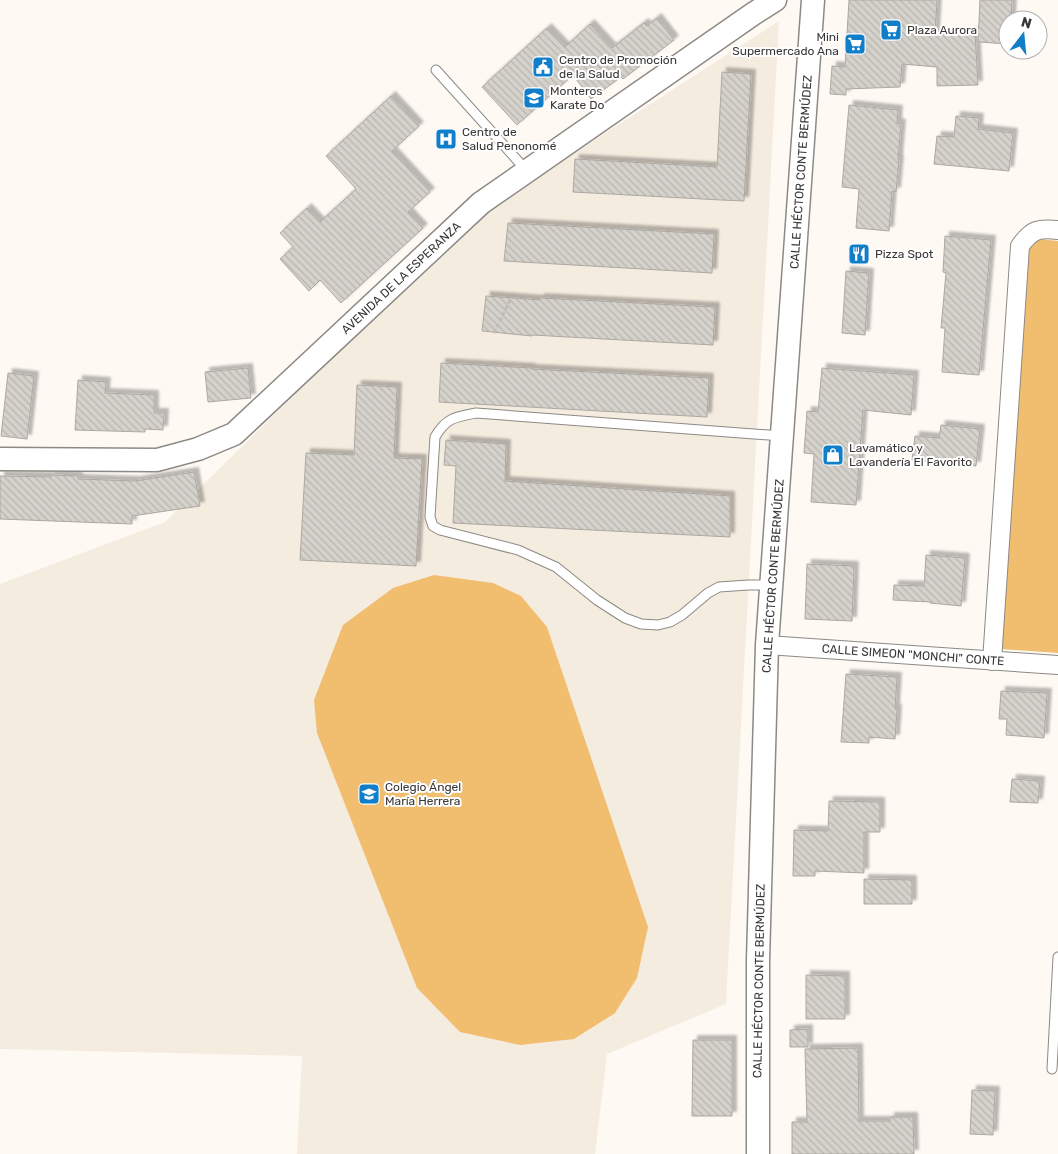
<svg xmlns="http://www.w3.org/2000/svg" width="1058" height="1154" font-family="Rubik,sans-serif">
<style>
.built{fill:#f5ece0}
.green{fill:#f1bd6f}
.building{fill:url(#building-back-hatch);stroke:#aca8a2;filter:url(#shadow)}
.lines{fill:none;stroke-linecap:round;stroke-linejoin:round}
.service-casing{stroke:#8d8984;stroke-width:11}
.minor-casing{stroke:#8d8984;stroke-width:20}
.tertiary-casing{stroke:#8d8984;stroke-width:25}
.path{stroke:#c0bcb7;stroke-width:3;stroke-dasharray:4 2.5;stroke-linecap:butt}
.service{stroke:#fff;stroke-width:9}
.minor{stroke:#fff;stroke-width:18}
.tertiary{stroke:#fff;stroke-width:22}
.labels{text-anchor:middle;stroke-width:4;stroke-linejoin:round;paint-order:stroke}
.poi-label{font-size:12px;fill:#393735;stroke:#fff;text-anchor:start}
.street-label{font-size:12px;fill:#393735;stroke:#fff}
</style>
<defs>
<pattern id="building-back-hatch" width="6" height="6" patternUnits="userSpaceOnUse" patternTransform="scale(1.25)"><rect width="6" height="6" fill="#d5d1cb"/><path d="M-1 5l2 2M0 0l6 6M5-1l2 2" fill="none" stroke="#b8b4af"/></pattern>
<filter id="shadow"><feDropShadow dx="4.5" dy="-4.5" stdDeviation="1" flood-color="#0004"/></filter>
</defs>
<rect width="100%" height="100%" fill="#fef9f3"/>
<path class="built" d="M779 21 726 1004 607 1054 595 1154H297L302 1056 0 1049V584L165 522 415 277 489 208Z"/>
<g class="green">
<path d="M1039 239 1058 241V653L1000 649 1028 251Z"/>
<path d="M434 575 493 583 521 596 547 627 648 927 637 978 615 1013 574 1039 520 1045 460 1032 417 988 317 733 314 700 343 625 393 588Z"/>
</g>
<g class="building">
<path d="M849 0H937L935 34 975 32 978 85 937 86V67L902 64 900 87 846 89V95L830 94 832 66 845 67Z"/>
<path d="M980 0H1012L1011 20H1008V44L978 42Z"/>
<path d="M657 18 674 40 623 79 621 77 591 99 573 75 517 125 482 87 547 28 565 47 590 24 612 48 644 23 647 26Z"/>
<path d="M722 72 751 74 744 201 721 200 573 192 575 159 717 167Z"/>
<path d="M391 96 419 126 392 151 430 192 408 212 423 228 341 303 320 280 309 291 280 259 293 247 280 233 307 208 320 222 356 189 326 156Z"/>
<path d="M849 105 898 110 897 123 901 124 898 159 899 160 896 192 892 191 889 231 856 228 859 189 842 187Z"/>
<path d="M956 116 979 118 978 129 1013 133 1009 171 934 164 937 136 954 137Z"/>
<path d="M508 223 714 234 712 273 504 261Z"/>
<path d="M945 236 991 240 979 375 942 372 945 328H941L946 273 943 272Z"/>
<path d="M846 271 869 273 865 335 842 333Z"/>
<path d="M486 296 540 300V298L715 307 713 345 532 335V336L482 331Z"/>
<path d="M441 363 531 368V369L709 378 707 417 439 402Z"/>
<path d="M248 368 251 398 208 402 205 372Z"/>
<path d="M822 368 914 375 911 415 863 410 856 505 811 502 814 454 804 453 807 411 818 412Z"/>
<path d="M8 373 34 376 27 439 1 436Z"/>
<path d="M78 380 106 382 105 393 154 395V413H164L163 430 145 429V432L75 430Z"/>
<path d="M357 385 397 387 394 458 422 459 416 566 300 560 306 453 354 455Z"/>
<path d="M941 425 980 429 976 466 912 460 915 436 939 438Z"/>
<path d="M446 440 506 444 505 481 730 496V537L453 523 456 466 444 465Z"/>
<path d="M194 472 200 506 132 516V524L0 519V476L51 477V475L78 476V479L135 481Z"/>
<path d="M926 555 965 558 961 606 930 603V602L893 600 894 585 924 586Z"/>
<path d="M807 564 854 566 852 621 805 619Z"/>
<path d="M846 674 897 677 895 709H897L895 739 869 737V743L841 742Z"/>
<path d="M1001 691 1047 693 1044 738 1006 735 1007 719H999Z"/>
<path d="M1012 779 1040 781 1038 803 1010 802Z"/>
<path d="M829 801 880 802V832H864V873L815 871V876H793L794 830 828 831Z"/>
<path d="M864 879 912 880V904H864Z"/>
<path d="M806 975 845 976V1019H806Z"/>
<path d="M808 1029V1047H790V1030Z"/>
<path d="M693 1040H732V1116H692Z"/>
<path d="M858 1048 859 1121H890V1117H913L914 1154H792V1122H807L805 1049Z"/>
<path d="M972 1090 995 1091 993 1135 970 1134Z"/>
</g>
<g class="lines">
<g class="service-casing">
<g id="service">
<path d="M436 70 527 171"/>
<path d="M771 585H748L719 587 708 593 682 615 670 622 658 625 641 624 625 618 597 600 556 567 518 550 440 530 433 526 430 517 435 437C446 418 455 417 476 413L782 436"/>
<path d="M1052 1069 1058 957"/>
</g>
</g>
<g class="minor-casing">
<g id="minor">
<path d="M767 645 1058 665"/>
<path d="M992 661 1020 246C1032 229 1039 228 1058 230"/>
</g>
</g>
<g class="tertiary-casing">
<g id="tertiary">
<path d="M0 459 157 460 198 449 234 434 481 203 753 14 775 0"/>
<path d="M758 1154V960L767 645 813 0"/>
</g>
</g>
<path class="path" d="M494 333 511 298"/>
<use href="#service" class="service"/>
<use href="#minor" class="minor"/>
<use href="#tertiary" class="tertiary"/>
</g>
<defs>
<g id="supermarket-square" transform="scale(1.125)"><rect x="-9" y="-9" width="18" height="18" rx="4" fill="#107ec8" stroke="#fff"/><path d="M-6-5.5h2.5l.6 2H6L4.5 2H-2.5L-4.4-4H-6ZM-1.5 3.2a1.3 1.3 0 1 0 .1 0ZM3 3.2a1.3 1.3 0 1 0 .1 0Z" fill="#fff"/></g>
<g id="civic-square" transform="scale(1.125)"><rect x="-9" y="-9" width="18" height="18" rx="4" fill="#107ec8" stroke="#fff"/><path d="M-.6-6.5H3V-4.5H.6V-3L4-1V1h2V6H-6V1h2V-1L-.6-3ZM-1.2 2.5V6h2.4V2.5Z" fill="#fff"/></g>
<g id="university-square" transform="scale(1.125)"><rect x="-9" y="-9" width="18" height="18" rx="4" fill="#107ec8" stroke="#fff"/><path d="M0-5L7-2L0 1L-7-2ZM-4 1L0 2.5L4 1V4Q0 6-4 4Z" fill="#fff"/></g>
<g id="hospital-square" transform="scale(1.125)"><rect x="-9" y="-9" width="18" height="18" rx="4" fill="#107ec8" stroke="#fff"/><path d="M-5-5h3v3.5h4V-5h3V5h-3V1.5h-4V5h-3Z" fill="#fff"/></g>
<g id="restaurant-square" transform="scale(1.125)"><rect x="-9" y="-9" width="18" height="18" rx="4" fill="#107ec8" stroke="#fff"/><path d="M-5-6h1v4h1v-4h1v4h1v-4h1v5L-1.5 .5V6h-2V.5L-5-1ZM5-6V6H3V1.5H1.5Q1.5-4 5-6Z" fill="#fff"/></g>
<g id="shop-square" transform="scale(1.125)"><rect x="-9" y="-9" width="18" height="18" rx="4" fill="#107ec8" stroke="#fff"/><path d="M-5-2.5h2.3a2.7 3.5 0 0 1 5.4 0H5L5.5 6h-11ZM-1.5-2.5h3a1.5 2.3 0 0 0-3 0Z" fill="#fff"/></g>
<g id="school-square" transform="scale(1.125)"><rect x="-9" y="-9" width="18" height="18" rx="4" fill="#107ec8" stroke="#fff"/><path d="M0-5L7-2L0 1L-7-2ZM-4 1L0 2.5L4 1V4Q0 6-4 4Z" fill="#fff"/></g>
</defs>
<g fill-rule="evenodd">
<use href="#supermarket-square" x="891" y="30"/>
<use href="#supermarket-square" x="855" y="44"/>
<use href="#civic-square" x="543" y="67"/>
<use href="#university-square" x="534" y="98"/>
<use href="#hospital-square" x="446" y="139"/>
<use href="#restaurant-square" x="859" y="254"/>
<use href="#shop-square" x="833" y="455"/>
<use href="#school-square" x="369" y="794"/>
</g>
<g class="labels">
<g class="poi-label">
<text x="907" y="34">Plaza Aurora</text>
<text x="839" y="41" text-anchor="end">Mini<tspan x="839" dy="14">Supermercado Ana</tspan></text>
<text x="559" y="64">Centro de Promoción<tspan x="559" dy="14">de la Salud</tspan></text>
<text x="550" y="95">Monteros<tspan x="550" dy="14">Karate Do</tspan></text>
<text x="462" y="136">Centro de<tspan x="462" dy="14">Salud Penonomé</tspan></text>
<text x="875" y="258">Pizza Spot</text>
<text x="849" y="452">Lavamático y<tspan x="849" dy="14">Lavandería El Favorito</tspan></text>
<text x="385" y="791">Colegio Ángel<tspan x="385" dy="14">María Herrera</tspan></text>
</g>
<g class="street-label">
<text transform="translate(801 172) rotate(-86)" y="4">CALLE HÉCTOR CONTE BERMÚDEZ</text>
<text transform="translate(401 278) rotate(-43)" y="4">AVENIDA DE LA ESPERANZA</text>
<text transform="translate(773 576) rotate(-86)" y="4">CALLE HÉCTOR CONTE BERMÚDEZ</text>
<text transform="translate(913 655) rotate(4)" y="4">CALLE SIMEON "MONCHI" CONTE</text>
<text transform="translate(759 981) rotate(-89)" y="4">CALLE HÉCTOR CONTE BERMÚDEZ</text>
</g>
</g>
<g transform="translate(1023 35) rotate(16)"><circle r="24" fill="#ffffff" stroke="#b0afae"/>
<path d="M0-4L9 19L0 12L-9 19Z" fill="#107ec8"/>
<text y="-8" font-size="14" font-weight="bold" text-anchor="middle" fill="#393735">N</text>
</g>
</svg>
